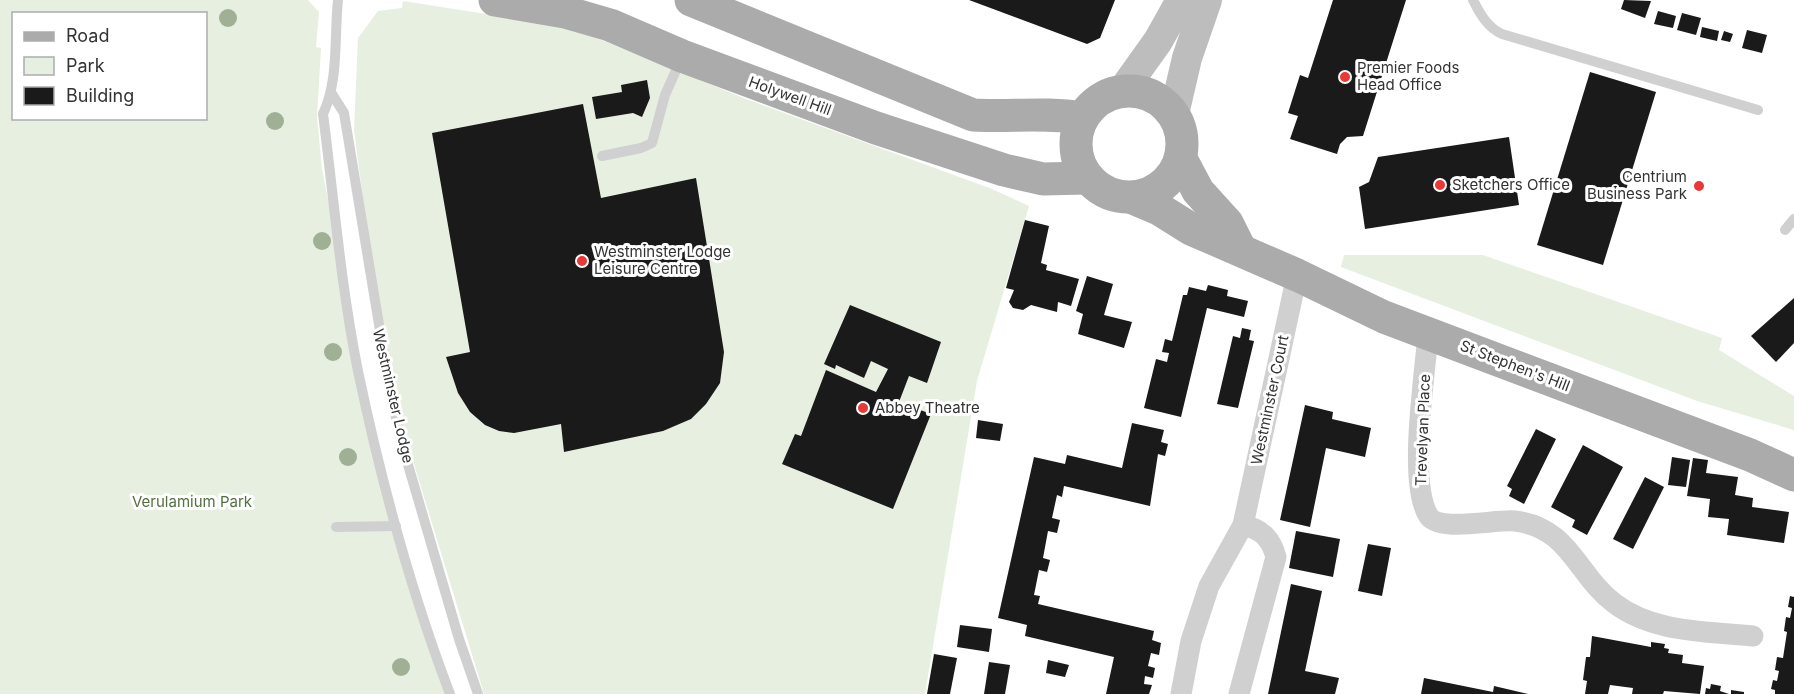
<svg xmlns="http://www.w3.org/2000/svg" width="1794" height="694" font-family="Inter,sans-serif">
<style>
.green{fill:#e7efe1;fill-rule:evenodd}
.building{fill:#1a1a1a}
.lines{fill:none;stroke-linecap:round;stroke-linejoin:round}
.lane{stroke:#d0d0d0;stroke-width:10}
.street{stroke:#d0d0d0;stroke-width:21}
.secondary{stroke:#bdbdbd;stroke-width:30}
.primary{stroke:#ababab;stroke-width:33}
.tree{fill:#9fb095}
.poi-dot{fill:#e93835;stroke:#fff;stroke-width:2}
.labels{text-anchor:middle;stroke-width:6;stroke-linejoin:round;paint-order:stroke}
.poi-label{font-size:15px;fill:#333;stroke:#fff;text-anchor:start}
.street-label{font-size:15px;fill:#333;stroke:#fff}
.park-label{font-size:15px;fill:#51703e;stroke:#fff}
</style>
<rect width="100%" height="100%" fill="#fff"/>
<g class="green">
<path d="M0 0H308L319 12 316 47 321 48 317 117 322 169 383 481 450 694H0ZM14 14H206V118H14Z"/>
<path d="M403 1 570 27 746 99 992 189 1029 206 977 381 925 694H484L410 451 390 374 372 269 354 130 358 38 378 11 402 8Z"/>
<path d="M1344 255H1483L1722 338 1719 350 1794 396V430L1697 401 1341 267Z"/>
</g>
<g class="building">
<path d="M969 0H1115L1100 38 1087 44Z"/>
<path d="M1333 0H1406L1363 136 1347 137 1340 144 1337 154 1290 139 1298 116 1288 113 1300 75 1308 78Z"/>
<path d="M1624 0 1651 1 1645 18 1621 9Z"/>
<path d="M1658 11 1676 16 1673 28 1654 24Z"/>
<path d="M1682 13 1701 18 1696 35 1677 30Z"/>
<path d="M1702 27 1719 31 1717 41 1700 37Z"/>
<path d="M1747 30 1767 35 1762 53 1742 48Z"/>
<path d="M1724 31 1733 34 1730 42 1721 40Z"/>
<path d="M1590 72 1656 92 1603 265 1537 245Z"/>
<path d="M647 80 650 98 642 117 633 113 596 119 592 97 622 92 621 85Z"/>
<path d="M583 104 601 198 696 178 724 352 720 383 706 404 691 419 663 431 564 452 561 424 514 433 499 431 485 425 470 412 458 393 446 357 470 352 432 133Z"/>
<path d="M1509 137 1519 205 1365 229 1359 187 1369 182 1378 157Z"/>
<path d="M1025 220 1049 226 1041 263 1047 265 1046 270 1079 279 1071 306 1058 302 1057 312 1031 305 1023 310 1013 308 1009 302 1014 290 1006 288Z"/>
<path d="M1087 276 1113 284 1104 315 1132 322 1124 348 1078 334 1083 314 1076 311Z"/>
<path d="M1208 285 1228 290 1227 296 1248 301 1244 317 1207 308 1181 417 1144 408 1156 359 1167 362 1169 353 1162 352 1165 339 1172 341 1183 295H1187L1189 287 1206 291Z"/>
<path d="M1794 298V343L1776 362 1751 336Z"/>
<path d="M850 305 941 342 927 383 909 376 899 402 931 414 893 509 782 464 795 434 801 436 826 370 876 392 888 369 871 361 864 378 836 365 835 369 824 364Z"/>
<path d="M1242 328 1251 330 1249 340 1254 341 1238 408 1217 404 1233 336 1240 338Z"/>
<path d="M1305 405 1333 412 1332 419 1371 428 1365 457 1326 448 1310 527 1280 520Z"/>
<path d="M978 420 1003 424 1000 441 976 438Z"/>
<path d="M1132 423 1164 430 1161 442 1168 444 1165 456 1158 454 1150 506 1064 486 1062 497 1057 495 1052 518 1060 520 1057 533 1048 531 1043 558 1050 560 1047 572 1039 570 1034 595 1040 596 1038 604 1154 631 1152 640 1161 643 1159 655 1151 653 1148 666 1155 668 1153 678 1145 676 1144 684 1152 685 1149 694H1106L1114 657 1025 636 1027 625 998 618 1034 457 1065 464 1067 455 1122 468Z"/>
<path d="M1536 429 1556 439 1524 504 1509 496 1512 489 1507 486Z"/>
<path d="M1583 445 1623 467 1587 535 1572 527 1575 520 1551 507Z"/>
<path d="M1672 457 1690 460 1686 487 1668 485Z"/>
<path d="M1693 458 1708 460 1706 473 1738 477 1735 495 1753 498 1752 507 1789 512 1784 543 1727 535 1729 519 1708 517 1710 499 1687 496Z"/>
<path d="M1645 477 1664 487 1633 549 1613 539Z"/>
<path d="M1296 531 1340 539 1333 577 1289 568Z"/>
<path d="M1368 544 1391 548 1382 596 1358 591Z"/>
<path d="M1291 584 1322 591 1305 671 1339 678 1335 694H1268Z"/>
<path d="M1790 596 1794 597V694H1775V690L1771 689 1773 680 1777 681 1779 671 1775 670 1777 657 1783 658 1787 632 1784 631 1786 617 1790 618 1792 608 1788 607Z"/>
<path d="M960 625 992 629 989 652 957 647Z"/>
<path d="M1592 636 1651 647V642L1665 644 1664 648 1669 649 1668 653 1683 655 1682 663 1704 666 1700 694 1664 691 1663 694H1632L1633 688 1610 685 1608 694H1585L1587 681 1583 680 1586 657H1590Z"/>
<path d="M934 654 957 658 950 694H927Z"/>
<path d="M1048 660 1069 665 1065 677 1046 673Z"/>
<path d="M989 662 1010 665 1005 694H984Z"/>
<path d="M1424 678 1493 692 1494 686 1528 694H1421Z"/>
<path d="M1711 684 1721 686 1720 691 1729 694H1705L1706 688 1710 689Z"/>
<path d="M1731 690 1744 692V694H1731Z"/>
</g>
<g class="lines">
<g class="lane">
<path d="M338 0C334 38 339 80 323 114 334 200 341 287 358 371 381 481 410 589 450 694"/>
<path d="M1473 0C1480 14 1488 28 1502 34L1758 110"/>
<path d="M332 94 344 113 391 397 404 451 459 639 478 694"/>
<path d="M602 156 641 148 652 143 665 95 681 59"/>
<path d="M1785 230 1794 219"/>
<path d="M336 527 396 526"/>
</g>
<g class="street">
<path d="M1428 334C1425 375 1408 481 1428 515 1438 533 1495 519 1515 521 1570 528 1576 574 1614 603 1653 633 1706 631 1753 636"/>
<path d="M1181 694 1191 641 1209 586 1243 525 1297 275"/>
<path d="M1239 694 1276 557C1271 538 1261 529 1243 525"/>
</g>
<g class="secondary">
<path d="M1123 90 1158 41 1181 0"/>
<path d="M1174 114 1187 58 1207 0"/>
</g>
<g class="primary">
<path d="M495 0 565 12 610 25 682 56 876 128 1004 170 1043 179 1087 178"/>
<path d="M691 0 973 115C1010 117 1046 112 1082 118"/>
<circle cx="1129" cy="144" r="53"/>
<path d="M1181 159 1198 191 1227 223 1240 249"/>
<path d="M1133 198 1159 209 1191 229 1297 275 1384 317 1750 455 1794 475"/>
</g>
</g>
<g class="tree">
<circle cx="228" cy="18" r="9"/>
<circle cx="275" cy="121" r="9"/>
<circle cx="322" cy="241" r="9"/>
<circle cx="333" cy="352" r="9"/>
<circle cx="348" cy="457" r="9"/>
<circle cx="401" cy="667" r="9"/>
</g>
<g class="poi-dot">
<circle cx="1345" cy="77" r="6"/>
<circle cx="1440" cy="185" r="6"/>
<circle cx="1699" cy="186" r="6"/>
<circle cx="582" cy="261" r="6"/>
<circle cx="863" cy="408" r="6"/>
</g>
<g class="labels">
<g class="poi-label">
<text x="1357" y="73">Premier Foods<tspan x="1357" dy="17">Head Office</tspan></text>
<text x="1687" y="182" text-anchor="end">Centrium<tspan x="1687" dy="17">Business Park</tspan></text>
<text x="1452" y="190">Sketchers Office</text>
<text x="594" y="257">Westminster Lodge<tspan x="594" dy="17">Leisure Centre</tspan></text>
<text x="875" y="413">Abbey Theatre</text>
</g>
<g class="street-label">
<text transform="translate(790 96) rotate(20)" y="5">Holywell Hill</text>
<text transform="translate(1515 366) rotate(21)" y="5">St Stephen's Hill</text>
<text transform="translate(393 396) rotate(77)" y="5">Westminster Lodge</text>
<text transform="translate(1270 400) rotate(-78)" y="5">Westminster Court</text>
<text transform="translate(1423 430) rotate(-88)" y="5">Trevelyan Place</text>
</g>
<g class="park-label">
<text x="192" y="507">Verulamium Park</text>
</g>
</g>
<rect x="12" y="12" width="195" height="108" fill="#ffffff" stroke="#adadad" stroke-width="1.5"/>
<rect x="24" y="32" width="30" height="9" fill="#ababab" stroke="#adadad" stroke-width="1.5"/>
<text x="66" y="42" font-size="18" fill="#333333">Road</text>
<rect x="24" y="57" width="30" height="18" fill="#e7efe1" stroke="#adadad" stroke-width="1.5"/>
<text x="66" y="72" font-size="18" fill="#333333">Park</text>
<rect x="24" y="87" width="30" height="18" fill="#1a1a1a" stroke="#adadad" stroke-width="1.5"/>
<text x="66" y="102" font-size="18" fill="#333333">Building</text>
</svg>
